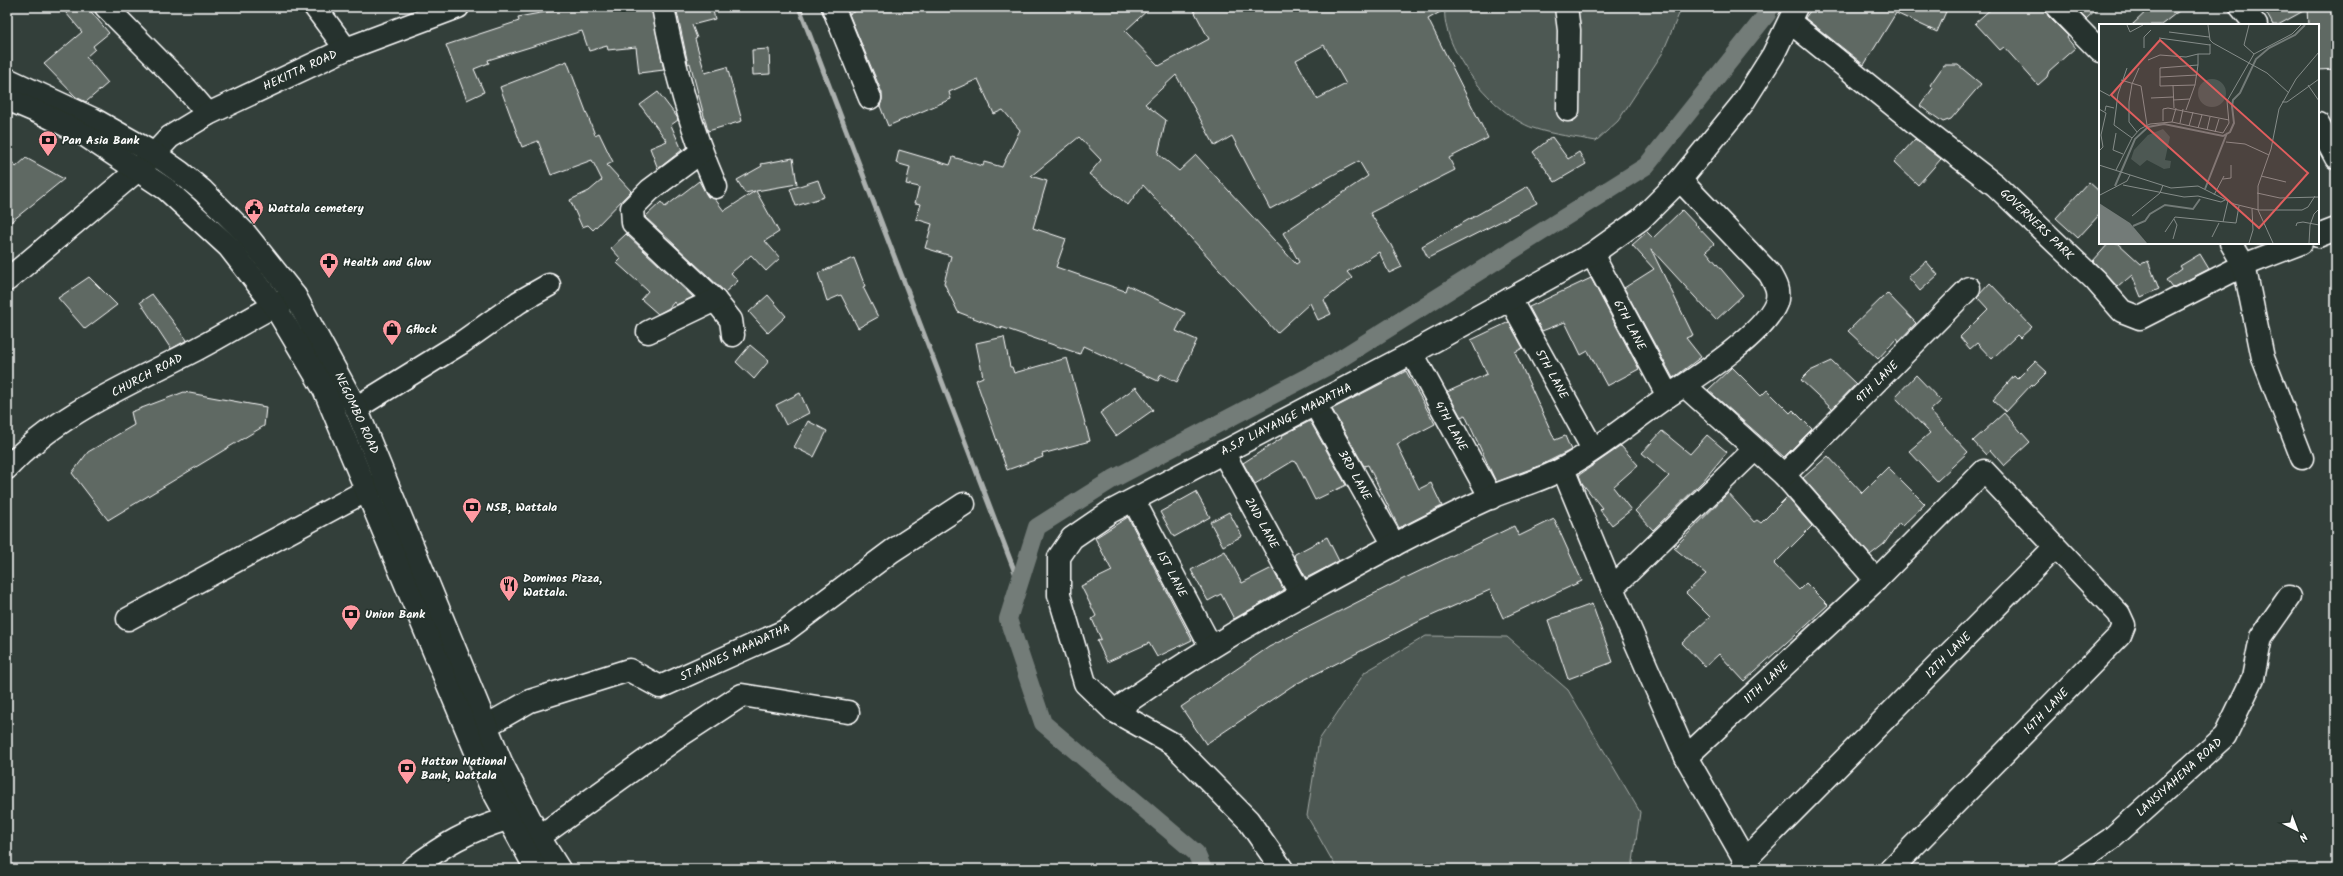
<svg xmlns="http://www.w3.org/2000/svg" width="2343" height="876" font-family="Kalam,sans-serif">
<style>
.green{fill:#4d5853;stroke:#a6aca9}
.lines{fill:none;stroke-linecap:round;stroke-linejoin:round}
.stream{stroke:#abb0ae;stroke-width:5}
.canal{stroke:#737b78;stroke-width:18}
.building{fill:#5f6964;stroke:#fff;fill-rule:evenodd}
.minor-casing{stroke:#fff;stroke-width:25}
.major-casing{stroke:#fff;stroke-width:25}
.highway-casing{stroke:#fff;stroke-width:25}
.minor{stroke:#26332d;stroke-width:22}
.major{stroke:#26332d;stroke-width:22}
.highway{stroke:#26332d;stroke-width:22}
.labels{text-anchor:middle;stroke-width:3;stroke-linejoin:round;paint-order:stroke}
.street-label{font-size:12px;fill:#fff;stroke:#26332d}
.poi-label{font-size:12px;font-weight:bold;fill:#fff;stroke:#26332d;text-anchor:start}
.inset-river{fill:none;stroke:#737b78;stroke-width:2}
.inset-road{fill:none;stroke:#858c89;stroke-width:1}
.view{fill:#e05e5e;fill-opacity:0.15;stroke:#e05e5e;stroke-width:2}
.inset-edge{fill:none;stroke:#fff;stroke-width:2}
</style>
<rect width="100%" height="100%" fill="#333f3a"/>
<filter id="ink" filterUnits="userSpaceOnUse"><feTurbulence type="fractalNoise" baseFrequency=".025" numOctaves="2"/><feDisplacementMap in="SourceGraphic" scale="8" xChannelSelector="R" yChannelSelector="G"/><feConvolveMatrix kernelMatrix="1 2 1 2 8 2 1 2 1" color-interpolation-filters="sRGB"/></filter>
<g filter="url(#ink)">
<g class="green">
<path d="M1445 7H1682L1662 54 1618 121 1596 141C1576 137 1553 135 1533 128 1495 115 1440 49 1445 7Z"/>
<path d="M1426 636 1507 637 1568 690 1640 812 1632 869H1337L1307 816 1319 740 1365 672Z"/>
</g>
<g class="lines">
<path class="stream" d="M799 7 1019 583"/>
<path class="canal" d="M1203 869 1196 853 1043 723 1008 619 1037 527 1113 479 1332 364 1646 166 1767 14 1769 7"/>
</g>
<g class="building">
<path d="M61 7H87L109 33 93 46 95 49 86 57 108 83 86 102 76 97 44 64 82 32Z"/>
<path d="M556 7H651L664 70 639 73 636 47 608 50 607 46 589 51 582 31 488 60 489 63 474 69 484 92 467 100 446 45 519 21 518 17 557 10Z"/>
<path d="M676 7H712L715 19 692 25 697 38 695 39 705 73 727 67 742 121 708 131 690 63 688 64Z"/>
<path d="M865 7H1151L1125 31 1159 66 1209 39 1192 7H1449L1428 19 1488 138 1449 158 1455 170 1370 213 1391 245 1402 267 1389 273 1379 252 1347 272 1352 278 1324 300 1331 314 1318 320 1310 303 1277 333 1143 185 1128 205 1089 174 1101 160 1079 137 1031 176 1047 181 1033 228 1066 239 1056 267 1125 291 1127 285 1185 313 1176 331 1197 340 1177 382 1161 374 1158 381 1083 346 1080 354 1001 327 1002 329 958 312 944 283 951 256 925 248 932 224 916 219 921 204 915 203 919 187 906 184 910 167 896 163 899 150 950 165 953 157 983 166 984 162 1002 167 1020 130 1003 110 994 114 978 79 949 92 951 99 888 126 880 106 882 100V93L849 14ZM1324 45 1346 84 1317 99 1296 60ZM1176 75 1215 146 1232 136 1270 209 1359 161 1368 176 1283 233 1299 262 1296 264 1196 155 1179 171 1158 154 1166 120 1145 104Z"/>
<path d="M1813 7H1948L1937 32 1896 13 1864 65 1805 18Z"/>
<path d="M1993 7H2045L2048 16 2068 36 2067 38 2075 48 2049 71 2047 77 2038 85 2004 47 2000 50 1975 23Z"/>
<path d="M2074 7H2099L2086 19Z"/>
<path d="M2151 7H2184L2161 25H2132Z"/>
<path d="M2263 7H2336V69L2318 70V25H2308L2307 9 2278 25H2273Z"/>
<path d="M769 49 770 74 753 75 752 50Z"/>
<path d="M567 61 595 135 599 133 613 162 607 165 631 191 593 230 588 225 582 227 570 200 589 191 602 180 592 160 551 175 538 141 522 147 500 87Z"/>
<path d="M1944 65H1958L1981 84 1951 119 1943 122 1920 106 1933 88 1930 85Z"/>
<path d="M658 92 677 117 678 120 671 125 682 150 658 169 650 148 667 141 640 105Z"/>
<path d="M1552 137 1568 159 1579 152 1586 164 1555 182 1533 152Z"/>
<path d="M1915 139 1941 159 1918 185 1894 162Z"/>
<path d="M7 156 16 167 26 158 64 179 7 225Z"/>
<path d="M793 158 797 184 756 191 779 232 765 241 780 258 766 271 751 255 731 273 738 281 725 292 645 217 661 202 665 207 699 181 708 197 715 199 724 211 755 191 745 193 737 180 762 166 761 164Z"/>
<path d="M818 180 824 197 796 206 790 189Z"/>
<path d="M2089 182 2100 192V214L2078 238 2056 218Z"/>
<path d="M1528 186 1537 203 1428 258 1422 246Z"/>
<path d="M1682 210 1714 244 1706 251 1743 295 1716 320 1651 249 1693 335 1686 338 1701 357 1673 378 1624 288 1654 269 1632 245 1647 232 1653 238Z"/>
<path d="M626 234 693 297 676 305 674 302 669 308 658 314 641 299 648 291 617 263 621 259 611 248Z"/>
<path d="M2109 243H2118L2141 264 2148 261 2159 289 2141 297 2132 275 2118 287 2093 261Z"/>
<path d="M2200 254 2209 269 2172 288 2166 280 2182 269 2180 266Z"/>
<path d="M854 258 865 286 863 287 878 317 858 328 841 295 827 301 818 273Z"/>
<path d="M1926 261 1938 275 1920 291 1908 277Z"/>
<path d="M89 277 117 305 85 329 58 298Z"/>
<path d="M1591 278 1639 369 1607 386 1588 351 1581 355 1565 322 1542 331 1529 307Z"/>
<path d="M1990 283 2032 327 2020 338 2017 335 1992 359 1977 343 1970 349 1960 337 1988 309 1977 297Z"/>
<path d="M1887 293 1916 323 1899 341 1897 338 1878 359 1848 331Z"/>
<path d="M152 294 187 340 171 349 140 302Z"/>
<path d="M768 295 786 316 768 333 749 312Z"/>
<path d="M1509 322 1523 348 1515 352 1555 440 1565 436 1571 450 1541 465 1496 482 1465 415 1461 417 1447 392 1487 374 1471 340Z"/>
<path d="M1004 337 1010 367H1012L1014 373 1067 358 1090 441 1042 454 1043 457 1007 470 976 380 983 377 976 343Z"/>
<path d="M750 345 769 361 754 379 736 362Z"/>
<path d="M1832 361 1856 384 1832 409 1801 380 1810 371Z"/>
<path d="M2035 361 2047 372 2033 386 2032 384 2006 412 1993 400 2014 376 2017 379Z"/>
<path d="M1732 367 1761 396 1767 390 1790 413 1793 410 1812 429 1784 457 1708 390Z"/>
<path d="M1406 371 1435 424 1397 444 1419 489 1431 483 1442 506 1399 528 1368 465 1364 466 1332 409Z"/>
<path d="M1916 375 1941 401 1930 411 1968 452 1937 481 1909 451 1930 433 1895 397Z"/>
<path d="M1136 387 1153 410 1116 436 1100 413Z"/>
<path d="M184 392 266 407 264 426 108 520 72 473 88 452 134 425 131 412Z"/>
<path d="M800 393 809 413 786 425 776 405Z"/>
<path d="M2004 413 2030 442 2004 466 1990 450 1986 455 1973 441Z"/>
<path d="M808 421 827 431 814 457 794 447Z"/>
<path d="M1310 421 1346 485 1315 500 1296 462 1293 461 1255 484 1243 463 1282 438 1281 436Z"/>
<path d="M1662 431 1690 454 1707 435 1727 452 1703 481 1653 530 1635 511 1669 476 1642 453Z"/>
<path d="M1621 446 1638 465 1613 487 1631 510 1612 525 1600 510 1602 508 1582 483 1579 475Z"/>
<path d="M1828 456 1862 493 1888 467 1925 504 1902 526 1899 523 1884 544 1870 555 1803 478Z"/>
<path d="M1196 492 1210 517 1174 537 1160 512Z"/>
<path d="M1728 493 1754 522 1757 520 1761 523 1787 497 1812 526 1774 564 1799 590 1806 583 1828 605 1744 681 1719 654 1705 667 1682 643 1710 617 1686 593 1706 574 1674 548Z"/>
<path d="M1229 512 1242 536 1223 546 1210 522Z"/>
<path d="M1128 517 1192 640 1157 657 1149 643 1107 662 1097 641 1101 639 1092 619 1096 616 1081 586 1112 571 1095 538Z"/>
<path d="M1554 519 1582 581 1503 618 1490 590 1422 620 1292 686 1206 744 1181 707 1269 647 1403 579 1514 526 1519 536Z"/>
<path d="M1327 537 1339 561 1306 578 1294 556 1295 554Z"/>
<path d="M1225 551 1242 583 1272 568 1284 590 1234 619 1221 594 1208 601 1191 570Z"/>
<path d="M1592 604 1613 662 1568 679 1548 620Z"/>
</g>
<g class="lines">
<g class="minor-casing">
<g id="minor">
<path d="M106 7 184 86 208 114"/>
<path d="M315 7 346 49"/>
<path d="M663 7C675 71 690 127 716 187"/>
<path d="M833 7 870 98"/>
<path d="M1566 7 1569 30 1568 110"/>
<path d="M2057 7 2100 51"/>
<path d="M2241 7 2256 25"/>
<path d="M1790 22 1924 130 1995 185 2095 280 2122 311 2140 318 2244 265 2301 243"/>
<path d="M2318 124 2336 158"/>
<path d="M701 152 650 190 632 208 633 223 715 300 731 320 733 335"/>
<path d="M2318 236 2336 229"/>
<path d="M2231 243 2244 265 2263 358 2302 458"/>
<path d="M1592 254 1668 396"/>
<path d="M7 280 139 169"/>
<path d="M1510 299 1593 449"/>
<path d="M648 332 715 300"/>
<path d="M1412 353 1491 498"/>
<path d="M1685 386 1784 475 1876 580"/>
<path d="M1315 404 1394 545"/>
<path d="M356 408 461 343 519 302 549 285"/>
<path d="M1223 452 1301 595"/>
<path d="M7 468C59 412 133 383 199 348 232 331 262 310 295 296"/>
<path d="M1563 469 1612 588 1686 757 1750 869"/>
<path d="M1784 475 1969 288"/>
<path d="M1134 501 1211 647"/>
<path d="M1612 588 1754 450"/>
<path d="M128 619 384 481"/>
<path d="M1114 711C1177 667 1242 627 1309 591 1369 558 1429 525 1491 497 1515 487 1541 481 1564 468 1601 448 1633 420 1668 396 1697 377 1763 335 1776 303 1780 291 1775 283 1769 273L1680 180"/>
<path d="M486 726 530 701 629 670 660 687 785 631 892 551 964 504"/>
<path d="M1686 757 1876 580 1984 471 2119 614 2124 625 2120 635 1891 869"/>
<path d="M539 837 681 735 742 695 848 712"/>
<path d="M1744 861 2055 547"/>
<path d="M412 869C444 844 468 831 507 819"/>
<path d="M1282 869 1248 820 1173 744 1114 711 1085 683 1059 595V557L1072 538 1110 512 1412 353 1592 254 1641 219 1680 180 1742 104 1773 55 1796 7"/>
<path d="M2067 869 2111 839 2225 736 2253 678 2261 637 2289 597"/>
</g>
</g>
<g class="major-casing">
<path id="major" d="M141 168 170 137 208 114 346 49 458 7"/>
</g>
<g class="highway-casing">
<g id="highway">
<path d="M7 79 93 119 153 153 180 172 203 191 245 233 295 296 356 408 501 762 539 837 559 869"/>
<path d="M7 99 47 116 83 134 166 189 229 247 274 305 324 389 490 785 536 869"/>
</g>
</g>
<use href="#minor" class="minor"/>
<use href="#major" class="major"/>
<use href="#highway" class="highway"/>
</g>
</g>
<defs>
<g id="bank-pin" transform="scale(1)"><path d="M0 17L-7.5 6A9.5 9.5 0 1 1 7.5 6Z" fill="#ff9aa2" stroke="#26332d"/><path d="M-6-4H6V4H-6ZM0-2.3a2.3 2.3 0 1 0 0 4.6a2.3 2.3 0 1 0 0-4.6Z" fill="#111"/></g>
<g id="civic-pin" transform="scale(1)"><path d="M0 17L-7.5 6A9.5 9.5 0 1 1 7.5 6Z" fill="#ff9aa2" stroke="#26332d"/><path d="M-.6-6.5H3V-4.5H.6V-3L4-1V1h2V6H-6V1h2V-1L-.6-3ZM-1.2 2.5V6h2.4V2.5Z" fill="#111"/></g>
<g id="pharmacy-pin" transform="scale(1)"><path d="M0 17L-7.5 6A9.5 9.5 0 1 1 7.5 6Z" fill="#ff9aa2" stroke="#26332d"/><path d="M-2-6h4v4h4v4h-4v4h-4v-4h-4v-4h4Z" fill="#111"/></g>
<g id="shop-pin" transform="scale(1)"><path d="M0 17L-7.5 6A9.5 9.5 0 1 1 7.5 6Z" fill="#ff9aa2" stroke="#26332d"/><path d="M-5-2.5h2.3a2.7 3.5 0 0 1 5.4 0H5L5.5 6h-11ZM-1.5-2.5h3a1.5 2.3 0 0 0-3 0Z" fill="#111"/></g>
<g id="restaurant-pin" transform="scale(1)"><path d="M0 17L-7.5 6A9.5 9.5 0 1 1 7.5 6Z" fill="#ff9aa2" stroke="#26332d"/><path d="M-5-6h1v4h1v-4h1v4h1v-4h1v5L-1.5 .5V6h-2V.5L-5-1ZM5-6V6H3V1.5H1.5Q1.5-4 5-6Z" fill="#111"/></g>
</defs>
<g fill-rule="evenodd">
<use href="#bank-pin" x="48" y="140"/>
<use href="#civic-pin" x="254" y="208"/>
<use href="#pharmacy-pin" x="329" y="262"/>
<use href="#shop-pin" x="392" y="329"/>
<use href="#bank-pin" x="472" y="507"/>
<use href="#restaurant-pin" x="509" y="585"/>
<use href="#bank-pin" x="351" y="614"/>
<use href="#bank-pin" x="407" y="768"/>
</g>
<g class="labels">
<g class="street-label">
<text transform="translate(300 70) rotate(-25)" y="4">HEKITTA ROAD</text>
<text transform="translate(2037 224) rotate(44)" y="4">GOVERNERS PARK</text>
<text transform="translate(1630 325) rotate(62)" y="4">6TH LANE</text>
<text transform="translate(1552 374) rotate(61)" y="4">5TH LANE</text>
<text transform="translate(147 375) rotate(-28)" y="4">CHURCH ROAD</text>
<text transform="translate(1877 382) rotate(-45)" y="4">9TH LANE</text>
<text transform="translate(357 413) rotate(65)" y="4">NEGOMBO ROAD</text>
<text transform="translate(1286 419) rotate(-27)" y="4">A.S.P LIAYANGE MAWATHA</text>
<text transform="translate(1451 426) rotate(61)" y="4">4TH LANE</text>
<text transform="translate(1355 475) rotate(61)" y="4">3RD LANE</text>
<text transform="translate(1262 523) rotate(61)" y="4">2ND LANE</text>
<text transform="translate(1172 574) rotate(62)" y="4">1ST LANE</text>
<text transform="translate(735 652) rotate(-25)" y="4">ST.ANNES MAAWATHA</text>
<text transform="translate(1948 655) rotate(-45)" y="4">12TH LANE</text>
<text transform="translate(1766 682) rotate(-43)" y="4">11TH LANE</text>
<text transform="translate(2046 711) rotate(-46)" y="4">14TH LANE</text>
<text transform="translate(2179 777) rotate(-42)" y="4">LANSIYAHENA ROAD</text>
</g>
<g class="poi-label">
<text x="62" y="144">Pan Asia Bank</text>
<text x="268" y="212">Wattala cemetery</text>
<text x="343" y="266">Health and Glow</text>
<text x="406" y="333">Gflock</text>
<text x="486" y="511">NSB, Wattala</text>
<text x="523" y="582">Dominos Pizza,<tspan x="523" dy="14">Wattala.</tspan></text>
<text x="365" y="618">Union Bank</text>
<text x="421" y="765">Hatton National<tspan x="421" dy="14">Bank, Wattala</tspan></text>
</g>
</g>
<g transform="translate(2099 24)">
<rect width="220" height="220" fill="#333f3a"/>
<path d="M99 69a14 14 0 1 1 28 0a14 14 0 1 1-28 0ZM64 105 71 113 66 136 72 137 71 144 65 145 48 136 41 142 32 135 35 126 49 111Z" fill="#4d5853"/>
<path d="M0 179 31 199 48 219H0Z" fill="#737b78"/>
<path class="inset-river" d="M16 162 36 115 49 103 65 100 124 112 131 108 135 99 133 82 134 76 141 69 157 35 170 24 196 11 206 1M106 165 128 109M34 202 46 197 51 190 66 181 94 185 101 175"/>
<path class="inset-road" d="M28 1 31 8 44 1M109 1 111 16 114 19 168 49 190 69M150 1 145 21 155 30M70 8 110 13M60 14 111 21M45 24V13L52 6M99 30H111V20M49 36 61 31 87 33 99 30V41M28 44 19 70 15 101 33 114M61 53 98 51M22 56 42 62 48 101M74 61 75 84M209 61 220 77M0 66 11 72M52 74 74 73M74 76 91 75M183 78H188L220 55M0 85 7 89 2 111 4 123 0 127M87 86 96 61 99 41 61 44V62L96 61M6 87 7 82 15 84M64 97V85L69 84 130 96M73 98 77 84M81 99 84 85M90 102 94 88M99 104 103 91M108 106 111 93M38 108 30 98V78L33 60 40 44M116 108 120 95M17 109 14 126 24 130M127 118 146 120 170 131M0 141 72 164 99 162 135 180 160 186M17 146 33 114 41 105 51 100 73 98 124 109 130 99 128 77 155 30 193 10 202 1M162 152 187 158M124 155 132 154V141M24 161 85 173 99 172 122 178 126 176M158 169 181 174 220 173M1 171 28 157 31 151M115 171 125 152M160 186H203L209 183 216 172M33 192 61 169 64 161M124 198 129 177M197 202 198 199 204 198 220 201M66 208 76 193 137 199 140 182M113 213 120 199M74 215 78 201 75 195M150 219 154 206 153 185M174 219 159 186V162L172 125 180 85 197 55 220 28M210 219 211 201 215 190 220 185"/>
<path class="view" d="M61 16 209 149 160 204 12 71Z"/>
<rect width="220" height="220" class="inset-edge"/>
</g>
<rect width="2343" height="876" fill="none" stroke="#26332d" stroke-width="24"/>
<rect x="12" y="12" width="2319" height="852" fill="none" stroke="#fff" stroke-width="1.5" filter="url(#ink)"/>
<g transform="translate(2297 830) rotate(138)" stroke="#26332d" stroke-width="3" paint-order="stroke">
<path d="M0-3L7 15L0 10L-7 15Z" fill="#ffffff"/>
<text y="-6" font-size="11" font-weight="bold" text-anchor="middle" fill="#ffffff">N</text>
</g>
</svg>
